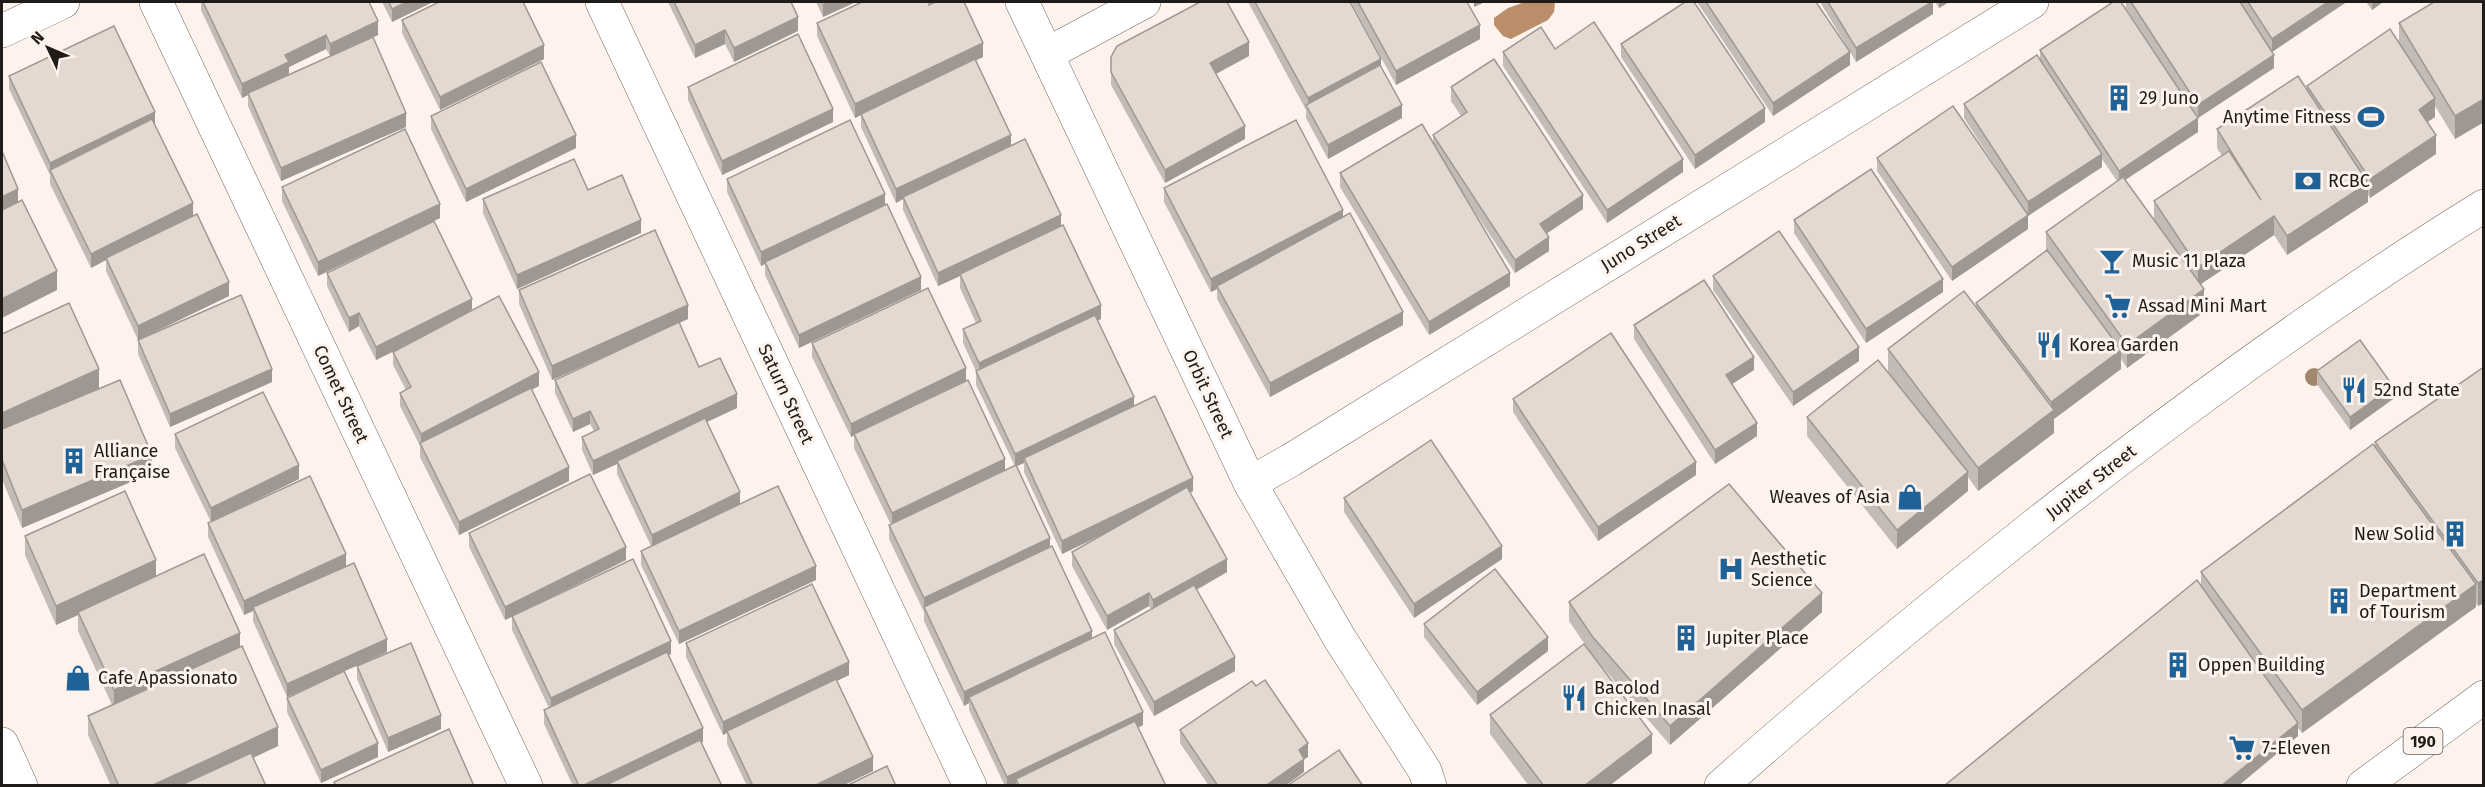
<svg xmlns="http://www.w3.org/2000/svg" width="2485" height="787" font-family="'Fira Sans',sans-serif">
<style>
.water{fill:#ba8d6b}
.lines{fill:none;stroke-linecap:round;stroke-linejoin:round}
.minor-casing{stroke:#726963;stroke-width:34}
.major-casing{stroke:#726963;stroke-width:34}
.minor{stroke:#fff;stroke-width:33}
.major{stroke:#fff;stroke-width:33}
.tree{fill:#a3876c}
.wall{fill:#c3bbb4;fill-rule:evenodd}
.shaded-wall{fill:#9f9892}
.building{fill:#e3d9d1;stroke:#9f9892;stroke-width:1.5}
.labels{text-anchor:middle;stroke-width:6;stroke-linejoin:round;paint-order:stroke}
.shield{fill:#fdf3ec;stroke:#625c58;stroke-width:1.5}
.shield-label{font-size:16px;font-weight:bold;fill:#1f1b19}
.poi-label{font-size:18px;fill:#1f1b19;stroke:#fdf3ec;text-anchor:start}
.street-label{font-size:18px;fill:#1f1b19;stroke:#fdf3ec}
</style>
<rect width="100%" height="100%" fill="#fdf3ec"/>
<path class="water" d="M1525 2H1555L1554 12 1548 20 1511 39 1503 36 1494 25V18L1508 8Z"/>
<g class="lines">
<g class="minor-casing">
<g id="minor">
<path d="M156 2 526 786"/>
<path d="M602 2 970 786"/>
<path d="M1022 2 1250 483 1340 639 1425 771 1430 786"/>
<path d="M2 31 63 2"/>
<path d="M1047 54 1144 2"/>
<path d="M1250 483 1291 460 2032 2"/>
<path d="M2 744 21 786"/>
<path d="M1721 786C1823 695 1929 609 2036 524 2180 411 2328 302 2484 206"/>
</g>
</g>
<g class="major-casing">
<path id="major" d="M2363 786 2484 697"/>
</g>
<use href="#minor" class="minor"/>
<use href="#major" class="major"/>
</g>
<circle class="tree" cx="2314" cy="377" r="9"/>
<g class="wall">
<path d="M201 2H369L378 35 371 38 406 127 281 181 248 106V95L242 98 201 10ZM326 49 330 56 289 75V67Z"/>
<path d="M382 2H433L392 22Z"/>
<path d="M668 2H791L798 31 734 62 725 44 695 58Z"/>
<path d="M816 2H856L823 17Z"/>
<path d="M1248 2H1350L1381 66 1402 118 1328 159 1306 118V110Z"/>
<path d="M1351 2H1467L1480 39 1396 85Z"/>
<path d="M1697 2H1816L1849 50 1820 2H1933V14L1856 62 1850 52V65L1773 116Z"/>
<path d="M1935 2H1949L1939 8Z"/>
<path d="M2126 2H2345V3L2272 52 2274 68 2198 118 2126 8Z"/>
<path d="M2366 2H2383L2372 10Z"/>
<path d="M2484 2V122L2455 139 2435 106V117L2427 122 2436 154 2370 198 2368 195V202L2287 255 2274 235 2201 284 2204 312 2127 368 2121 359V369L2054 419V433L1978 491 1968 477V491L1897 549 1807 436V417L1888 372V349L1976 308V303L2046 251V232L2117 181 2102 159V167L2028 216 1964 118V104L2040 59V50L2198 132 2125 180 2154 219V201L2222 156 2217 148V129L2307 89V86L2399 43V23Z"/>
<path d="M929 5 983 57 976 60 1011 145 1061 226 1101 319 1098 320 1134 406 1193 491 1190 493 1227 572 1197 590 1235 671 1154 716 1114 644V630L1151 610 1149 606 1107 630 1072 566V552L1102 535 1062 554 1024 472V463L1017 466 1050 548 1092 638 1143 725 1138 728 1166 786H1005L969 710V703L964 706 924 621V612L889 539V525H891L854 448V435L851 437 812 357V343L966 381 1005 470 1015 466 976 385V371L963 343V329L976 323 960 288V276L938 286 903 210V199L896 203 861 127V115L855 118 817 36V23Z"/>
<path d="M402 20 544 59 440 110 402 33Z"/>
<path d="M1621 44 1765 122 1695 169 1621 57Z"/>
<path d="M1555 49 1683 172 1607 223 1503 66V52Z"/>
<path d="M1249 56 1216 74 1245 139 1165 183 1111 85V57Z"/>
<path d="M9 76 155 125 193 216 229 296 138 340 106 271V260L91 268 50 184V175L9 89Z"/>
<path d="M688 87 833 122 722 175 688 100Z"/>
<path d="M1451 87 1583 209 1546 234 1549 251 1515 273 1469 203 1510 286 1429 335 1340 187V173L1433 142V135L1461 116 1451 101Z"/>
<path d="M431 116 576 148 466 202 431 129Z"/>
<path d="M1877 158 2028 229 1952 281 1877 171Z"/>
<path d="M727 179 885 205 921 290 799 348 765 275V264L761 266 727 192Z"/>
<path d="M282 187 440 218 318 276 282 201Z"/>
<path d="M1164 188 1343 217 1403 325 1270 397 1217 299V289L1211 292 1164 202Z"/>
<path d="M588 190 641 233 517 289 483 213V199Z"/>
<path d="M1794 220 1943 292 1866 343 1794 233Z"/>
<path d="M327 273 472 310 539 386 531 390 569 481 459 535 420 457V446L400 406V393L406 390 393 365V352L399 348 376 360 359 326 349 332 327 286Z"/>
<path d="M1713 276 1859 361 1793 406 1713 290Z"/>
<path d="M519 290 688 319 679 323 699 367 737 408 707 422 740 504 816 580 679 644 641 565V551L651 546 617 474V464L593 475 582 450V437L594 431 590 424 573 432 555 393V380L637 342 552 380 519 304Z"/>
<path d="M1634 325 1754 370 1732 384 1757 436 1715 464 1634 339Z"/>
<path d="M2 334 99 388 152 473 22 528 2 479Z"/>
<path d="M138 340 272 382 170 427 138 354Z"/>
<path d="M2484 367V603L2478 606 2476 603V607L2302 733 2298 728V736L2238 786H1944L2201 587V572L2375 447V442Z"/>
<path d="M2317 371 2393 399 2350 430 2317 384Z"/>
<path d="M1513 399 1696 475 1598 541 1513 412Z"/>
<path d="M175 434 299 479 211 522 175 448Z"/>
<path d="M1344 498 1502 559 1414 618 1344 512Z"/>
<path d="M208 523 346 566 387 652 364 663 441 729 388 752 357 679V666L344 671 378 757 321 783 287 712V698L343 672 287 697 253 621V611L244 615 208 537Z"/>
<path d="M469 533 626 560 534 606 671 654 669 655 703 742H701L722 786H573L544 724V710L549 708 512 630V617L505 620 469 547Z"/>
<path d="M25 536 156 576 240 647 278 746 253 758 266 786H111L88 735V716L112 705 78 631V615L56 625 25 555Z"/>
<path d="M1569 602 1822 612 1670 745 1598 662 1652 753 1609 786H1529L1490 734V715L1586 646 1569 621Z"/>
<path d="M1424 624 1548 651 1477 705 1424 637Z"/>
<path d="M686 643 849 675 837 681 873 771 842 786H747L727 744V733L723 735 686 657Z"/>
<path d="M1180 730 1308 757 1304 759V772L1285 786H1209L1180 743Z"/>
</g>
<g class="shaded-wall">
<path d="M407 2H433L392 22V9Z"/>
<path d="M828 2H856L823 17V4Z"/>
<path d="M1474 2H1485L1474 7Z"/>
<path d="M1932 2H1933V14L1856 62V48Z"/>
<path d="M1939 2H1949L1939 8Z"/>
<path d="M2328 2H2345V3L2272 52V39Z"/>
<path d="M2372 2H2383L2372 10Z"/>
<path d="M798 17V31L734 62V48Z"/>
<path d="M378 21V35L330 57V44Z"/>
<path d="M1480 25V39L1396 85V71Z"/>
<path d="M725 30V44L695 58V45Z"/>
<path d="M326 35V49L289 67V76L248 93V95L242 98V84L285 55Z"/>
<path d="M1249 42V56L1210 77V63Z"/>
<path d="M983 43V57L855 118V104Z"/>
<path d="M544 45V59L440 110V97Z"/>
<path d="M1850 52V65L1773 116V103Z"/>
<path d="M2274 55V68L2198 118V105Z"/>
<path d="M1381 59V72L1308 107V98Z"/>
<path d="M2435 98V117L2419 128V110Z"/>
<path d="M2484 99V122L2455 139V116Z"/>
<path d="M1402 105V118L1328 159V145Z"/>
<path d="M1765 108V122L1695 169V155Z"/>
<path d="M833 109V122L722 175V161Z"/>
<path d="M155 112V126L50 172V163Z"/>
<path d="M406 113V127L281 181V168Z"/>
<path d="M2198 118V132L2119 184V171Z"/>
<path d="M1245 126V139L1165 183V170Z"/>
<path d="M576 135V148L466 202V189Z"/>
<path d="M1011 135V148L903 197V199L896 203V189Z"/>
<path d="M2436 135V154L2370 198V179Z"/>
<path d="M2102 154V167L2028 216V202Z"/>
<path d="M1683 159V172L1607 223V210Z"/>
<path d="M2368 183V202L2287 255V236Z"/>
<path d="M18 189V212L2 220V197Z"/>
<path d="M885 194V207L765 262V264L761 266V252Z"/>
<path d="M1583 195V209L1540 238V224Z"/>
<path d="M193 203V216L106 258V260L91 268V254Z"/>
<path d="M440 204V218L318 276V262Z"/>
<path d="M1343 210V224L1217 286V289L1211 292V279Z"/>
<path d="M1061 215V228L960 274V276L938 286V273Z"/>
<path d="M2028 215V229L1952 281V267Z"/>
<path d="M2274 216V235L2198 286V267Z"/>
<path d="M641 220V233L517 289V275Z"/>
<path d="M1549 237V251L1515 273V260Z"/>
<path d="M57 271V290L2 318V299Z"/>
<path d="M1510 273V286L1429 335V322Z"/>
<path d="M921 277V290L799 348V335Z"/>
<path d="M1943 279V292L1866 343V329Z"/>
<path d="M229 282V296L138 340V326Z"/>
<path d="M2204 289V312L2127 368V345Z"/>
<path d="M472 299V313L376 360V347Z"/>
<path d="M688 305V319L552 380V366Z"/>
<path d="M1101 305V319L979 377V363Z"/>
<path d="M1403 312V325L1270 397V383Z"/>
<path d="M359 313V326L349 332V318Z"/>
<path d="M1859 347V361L1793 406V392Z"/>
<path d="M2121 350V369L2054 419V433L1978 491V468L2051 413V402Z"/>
<path d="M1754 357V370L1726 388V375Z"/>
<path d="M966 368V382L851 437V424Z"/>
<path d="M99 369V388L2 432V413Z"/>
<path d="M272 369V382L170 427V414Z"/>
<path d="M539 372V386L422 447 421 445V434Z"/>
<path d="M2393 386V399L2350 430V417Z"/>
<path d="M737 394V408L618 463 617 461V464L593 475V461Z"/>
<path d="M1134 397V410L1024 458V463L1015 467V454Z"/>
<path d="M590 411V424L573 432V419Z"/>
<path d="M1757 423V436L1715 464V450Z"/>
<path d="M152 455V473L22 528V510Z"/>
<path d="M1005 459V472L892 526V513Z"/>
<path d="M1696 462V475L1598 541V527Z"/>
<path d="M299 465V479L211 522V508Z"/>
<path d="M569 467V481L459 535V522Z"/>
<path d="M1968 472V491L1897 549V530Z"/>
<path d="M1193 478V491L1062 554V541Z"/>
<path d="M740 492V506L652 548V535Z"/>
<path d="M1050 538V552L924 607V612V598Z"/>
<path d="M1502 546V559L1414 618V604Z"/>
<path d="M626 547V560L505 620V607Z"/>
<path d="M346 554V567L253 607V611L244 615V601Z"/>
<path d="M1227 559V572L1153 614V600Z"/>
<path d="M156 560V579L78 612V615L56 625V606Z"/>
<path d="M816 566V580L679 644V631Z"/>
<path d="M2484 580V603L2478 606V583Z"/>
<path d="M2476 584V607L2302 733V710Z"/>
<path d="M1149 593V606L1107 630V616Z"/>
<path d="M1822 593V612L1670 745V726Z"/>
<path d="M1092 631V644L969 697V703L964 706V692Z"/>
<path d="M240 633V652L114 709V690Z"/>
<path d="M1548 637V651L1477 705V692Z"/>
<path d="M387 639V652L287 697V684Z"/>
<path d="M671 641V654L551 711V698Z"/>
<path d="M1235 657V671L1154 716V702Z"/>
<path d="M849 662V675L728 733 727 731V733L723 735V722Z"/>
<path d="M1143 712V725L1018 785 1016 779V786H1007V777Z"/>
<path d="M441 715V729L388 752V738Z"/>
<path d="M2298 723V736L2238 786H2221Z"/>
<path d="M278 727V746L192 786H151Z"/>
<path d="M703 728V742L610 786H582Z"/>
<path d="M1652 734V753L1609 786H1584Z"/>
<path d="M378 743V757L321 783V770Z"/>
<path d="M1308 743V757L1304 759V772L1285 786H1265L1299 750Z"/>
<path d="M873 757V771L842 786H814Z"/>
</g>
<g class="building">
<path d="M203 2H369L378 21 330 44 326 35 285 55 289 62 242 84Z"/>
<path d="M389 2H407L392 9Z"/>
<path d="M439 2H523L544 45 440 97 402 20Z"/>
<path d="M674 2H791L798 17 734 48 725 30 695 45Z"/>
<path d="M862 2H928L929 5 935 2H964L983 43 855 104 817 23Z"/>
<path d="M1200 2H1227L1249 42 1210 63 1245 126 1165 170 1111 72V57L1117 46Z"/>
<path d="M1255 2H1350L1381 59 1308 98Z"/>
<path d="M1358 2H1467L1480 25 1396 71Z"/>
<path d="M1685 2H1694L1765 108 1695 155 1621 44Z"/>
<path d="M1706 2H1816L1850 52 1773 103Z"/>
<path d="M1828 2H1932L1856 48Z"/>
<path d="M2113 2H2121L2198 118 2119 171 2040 50Z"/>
<path d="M2131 2H2240L2274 55 2198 105Z"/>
<path d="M2248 2H2328L2272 39Z"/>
<path d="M2434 2H2484V99L2455 116 2399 23Z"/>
<path d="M1594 22 1683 159 1607 210 1503 52 1541 27 1555 49Z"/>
<path d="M114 26 155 112 50 163 9 76Z"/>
<path d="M2390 29 2435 98 2419 110 2436 135 2370 179 2307 86Z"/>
<path d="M798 34 833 109 722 161 688 87Z"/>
<path d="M373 37 406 113 281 168 248 93Z"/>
<path d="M2037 55 2102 154 2028 202 1964 104Z"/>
<path d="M975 59 1011 135 896 189 861 114Z"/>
<path d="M1494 59 1583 195 1540 224 1549 237 1515 260 1433 135 1467 112 1451 87Z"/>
<path d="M541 62 576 135 466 189 431 116Z"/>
<path d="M1380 65 1402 105 1328 145 1306 105Z"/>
<path d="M2298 76 2368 183 2287 236 2274 216 2198 267 2154 201 2229 151 2261 200 2217 129Z"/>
<path d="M1953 106 2028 215 1952 267 1877 158Z"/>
<path d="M152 119 193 203 91 254 50 170Z"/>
<path d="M850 120 885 194 761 252 727 179Z"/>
<path d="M1296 120 1343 210 1211 279 1164 188Z"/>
<path d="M1422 124 1510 273 1429 322 1340 173Z"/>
<path d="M405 129 440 204 318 262 282 187Z"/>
<path d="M1025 139 1061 215 938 273 903 197Z"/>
<path d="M2 151 18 189 2 197Z"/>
<path d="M574 159 588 190 622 175 641 220 517 275 483 199Z"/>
<path d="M1871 169 1943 279 1866 329 1794 220Z"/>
<path d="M2123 177 2204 289 2127 345 2046 232Z"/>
<path d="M22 200 57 271 2 299V210Z"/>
<path d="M887 204 921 277 799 335 765 262Z"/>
<path d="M1350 213 1403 312 1270 383 1217 286Z"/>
<path d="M197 214 229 282 138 326 106 258Z"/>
<path d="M434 221 472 299 376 347 359 313 349 318 327 273Z"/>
<path d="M1063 225 1101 305 979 363 963 329 981 321 960 274Z"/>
<path d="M655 230 688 305 552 366 519 290Z"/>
<path d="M1779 231 1859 347 1793 392 1713 276Z"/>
<path d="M2047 250 2121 350 2051 402 1976 303Z"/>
<path d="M1704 280 1754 357 1726 375 1757 423 1715 450 1634 325Z"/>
<path d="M928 288 966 368 851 424 812 343Z"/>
<path d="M1964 291 2054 410 1978 468 1888 349Z"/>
<path d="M241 295 272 369 170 414 138 340Z"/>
<path d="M499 296 539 372 421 434 400 393 411 387 393 352Z"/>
<path d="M69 303 99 369 2 413V334Z"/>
<path d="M1095 315 1134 397 1015 454 976 371Z"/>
<path d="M679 322 699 367 720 358 737 394 593 461 582 437 599 429 590 411 573 419 555 380Z"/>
<path d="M1611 333 1696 462 1598 527 1513 399Z"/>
<path d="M2360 340 2393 386 2350 417 2317 371Z"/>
<path d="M1878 360 1968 472 1897 530 1807 417Z"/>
<path d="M2484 367V580L2478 583 2375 442Z"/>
<path d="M120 380 152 455 22 510 2 460V429Z"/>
<path d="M968 380 1005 459 892 513 854 434Z"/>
<path d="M531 388 569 467 459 522 420 443Z"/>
<path d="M263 392 299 465 211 508 175 434Z"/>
<path d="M1155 396 1193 478 1062 541 1024 458Z"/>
<path d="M705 418 740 492 652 535 617 461Z"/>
<path d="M1431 440 1502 546 1414 604 1344 498Z"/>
<path d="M2373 444 2476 584 2302 710 2201 572Z"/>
<path d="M1016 465 1050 538 924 598 889 525Z"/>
<path d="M590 474 626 547 505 607 469 533Z"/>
<path d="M310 476 346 554 244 601 208 523Z"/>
<path d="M1729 484 1822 593 1670 726 1592 636 1569 602Z"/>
<path d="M778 486 816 566 679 631 641 551Z"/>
<path d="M1187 487 1227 559 1153 600 1149 593 1107 616 1072 552Z"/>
<path d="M125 491 156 560 56 606 25 536Z"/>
<path d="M1052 546 1092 631 964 692 924 607Z"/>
<path d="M204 554 240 633 114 690 78 612Z"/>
<path d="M633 559 671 641 551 698 512 616Z"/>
<path d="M354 563 387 639 287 684 253 607Z"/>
<path d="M1495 569 1548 637 1477 692 1424 624Z"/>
<path d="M2197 580 2298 723 2221 786H1944Z"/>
<path d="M812 584 849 662 723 722 686 643Z"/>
<path d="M1194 585 1235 657 1154 702 1114 630Z"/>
<path d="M1105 632 1143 712 1007 777 969 697Z"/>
<path d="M411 643 441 715 388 738 357 666Z"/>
<path d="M1584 644 1652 734 1584 786H1544L1490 715Z"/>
<path d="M242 646 278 727 151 786H119L88 716Z"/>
<path d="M667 652 703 728 582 786H579L544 710Z"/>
<path d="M344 671 378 743 321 770 287 698Z"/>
<path d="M836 679 873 757 814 786H753L727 731Z"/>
<path d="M1265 680 1308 743 1299 750 1304 759 1265 786H1218L1180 730 1252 681 1256 686Z"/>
<path d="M1135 721 1166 786H1019L1016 779Z"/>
<path d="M449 729 474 786H336L334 782Z"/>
<path d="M700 740 722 786H604Z"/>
<path d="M1339 750 1363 786H1287Z"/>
<path d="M251 753 266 786H179Z"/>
<path d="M887 766 896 786H846Z"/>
</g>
<defs>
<g id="building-bare" transform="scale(2.07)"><path d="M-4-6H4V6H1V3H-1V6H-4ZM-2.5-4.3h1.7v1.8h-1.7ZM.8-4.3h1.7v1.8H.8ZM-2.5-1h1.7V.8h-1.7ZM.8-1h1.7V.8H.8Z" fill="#1f6297" stroke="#fdf3ec" stroke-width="2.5" paint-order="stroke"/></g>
<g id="stadium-bare" transform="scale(2.07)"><path d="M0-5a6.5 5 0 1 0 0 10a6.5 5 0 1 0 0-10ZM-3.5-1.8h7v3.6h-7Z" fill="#1f6297" stroke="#fdf3ec" stroke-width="2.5" paint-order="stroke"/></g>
<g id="bank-bare" transform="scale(2.07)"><path d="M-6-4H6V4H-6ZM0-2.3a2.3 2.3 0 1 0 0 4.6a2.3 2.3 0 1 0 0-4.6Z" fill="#1f6297" stroke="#fdf3ec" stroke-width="2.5" paint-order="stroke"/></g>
<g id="bar-bare" transform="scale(2.07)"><path d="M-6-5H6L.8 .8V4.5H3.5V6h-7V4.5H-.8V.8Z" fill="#1f6297" stroke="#fdf3ec" stroke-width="2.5" paint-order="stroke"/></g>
<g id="supermarket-bare" transform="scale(2.07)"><path d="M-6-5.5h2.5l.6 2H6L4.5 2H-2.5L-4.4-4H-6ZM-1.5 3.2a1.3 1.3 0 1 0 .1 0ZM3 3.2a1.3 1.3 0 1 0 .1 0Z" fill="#1f6297" stroke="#fdf3ec" stroke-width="2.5" paint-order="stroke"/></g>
<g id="restaurant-bare" transform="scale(2.07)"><path d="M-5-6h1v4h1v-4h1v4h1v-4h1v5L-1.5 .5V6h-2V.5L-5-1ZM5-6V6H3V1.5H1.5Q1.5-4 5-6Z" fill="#1f6297" stroke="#fdf3ec" stroke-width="2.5" paint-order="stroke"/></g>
<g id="shop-bare" transform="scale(2.07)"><path d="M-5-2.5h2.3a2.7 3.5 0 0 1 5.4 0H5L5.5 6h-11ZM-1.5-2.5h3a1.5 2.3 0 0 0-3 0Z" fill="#1f6297" stroke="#fdf3ec" stroke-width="2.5" paint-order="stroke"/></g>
<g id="hospital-bare" transform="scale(2.07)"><path d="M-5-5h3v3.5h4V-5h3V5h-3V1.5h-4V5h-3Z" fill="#1f6297" stroke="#fdf3ec" stroke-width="2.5" paint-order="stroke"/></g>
</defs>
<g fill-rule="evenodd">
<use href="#building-bare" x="2119" y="98"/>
<use href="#stadium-bare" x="2371" y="117"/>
<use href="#bank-bare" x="2308" y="181"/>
<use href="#bar-bare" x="2112" y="261"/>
<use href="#supermarket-bare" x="2118" y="306"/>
<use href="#restaurant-bare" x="2049" y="345"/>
<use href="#restaurant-bare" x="2354" y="390"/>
<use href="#building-bare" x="74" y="461"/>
<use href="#shop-bare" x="1910" y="497"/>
<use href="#building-bare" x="2455" y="534"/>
<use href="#hospital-bare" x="1731" y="569"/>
<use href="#building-bare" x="2339" y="601"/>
<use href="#building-bare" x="1686" y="638"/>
<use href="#building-bare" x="2178" y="665"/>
<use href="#shop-bare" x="78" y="678"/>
<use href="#restaurant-bare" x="1574" y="698"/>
<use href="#supermarket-bare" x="2242" y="748"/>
</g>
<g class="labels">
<rect class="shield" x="2403.5" y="728" width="39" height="26" rx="4.5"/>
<g class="shield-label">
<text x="2423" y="747">190</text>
</g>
<g class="poi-label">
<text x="2139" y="104">29 Juno</text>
<text x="2351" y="123" text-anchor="end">Anytime Fitness</text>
<text x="2328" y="187">RCBC</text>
<text x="2132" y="267">Music 11 Plaza</text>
<text x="2138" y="312">Assad Mini Mart</text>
<text x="2069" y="351">Korea Garden</text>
<text x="2374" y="396">52nd State</text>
<text x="94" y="457">Alliance<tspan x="94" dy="21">Française</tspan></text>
<text x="1890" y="503" text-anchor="end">Weaves of Asia</text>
<text x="2435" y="540" text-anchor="end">New Solid</text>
<text x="1751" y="565">Aesthetic<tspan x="1751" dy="21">Science</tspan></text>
<text x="2359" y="597">Department<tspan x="2359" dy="21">of Tourism</tspan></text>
<text x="1706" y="644">Jupiter Place</text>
<text x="2198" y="671">Oppen Building</text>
<text x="98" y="684">Cafe Apassionato</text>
<text x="1594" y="694">Bacolod<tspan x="1594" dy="21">Chicken Inasal</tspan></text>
<text x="2262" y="754">7-Eleven</text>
</g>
<g class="street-label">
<text transform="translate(1641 243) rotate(-32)" y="6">Juno Street</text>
<text transform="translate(341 394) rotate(65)" y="6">Comet Street</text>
<text transform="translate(786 394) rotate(65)" y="6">Saturn Street</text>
<text transform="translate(1208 394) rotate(65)" y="6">Orbit Street</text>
<text transform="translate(2091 482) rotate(-38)" y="6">Jupiter Street</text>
</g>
</g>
<rect width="2485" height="787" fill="none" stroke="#1f1b19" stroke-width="6"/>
<g transform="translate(48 48) rotate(314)" stroke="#fdf3ec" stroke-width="4.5" paint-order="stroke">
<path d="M0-4.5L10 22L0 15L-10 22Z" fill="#1f1b19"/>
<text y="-9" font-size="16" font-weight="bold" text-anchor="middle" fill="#1f1b19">N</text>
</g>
</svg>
